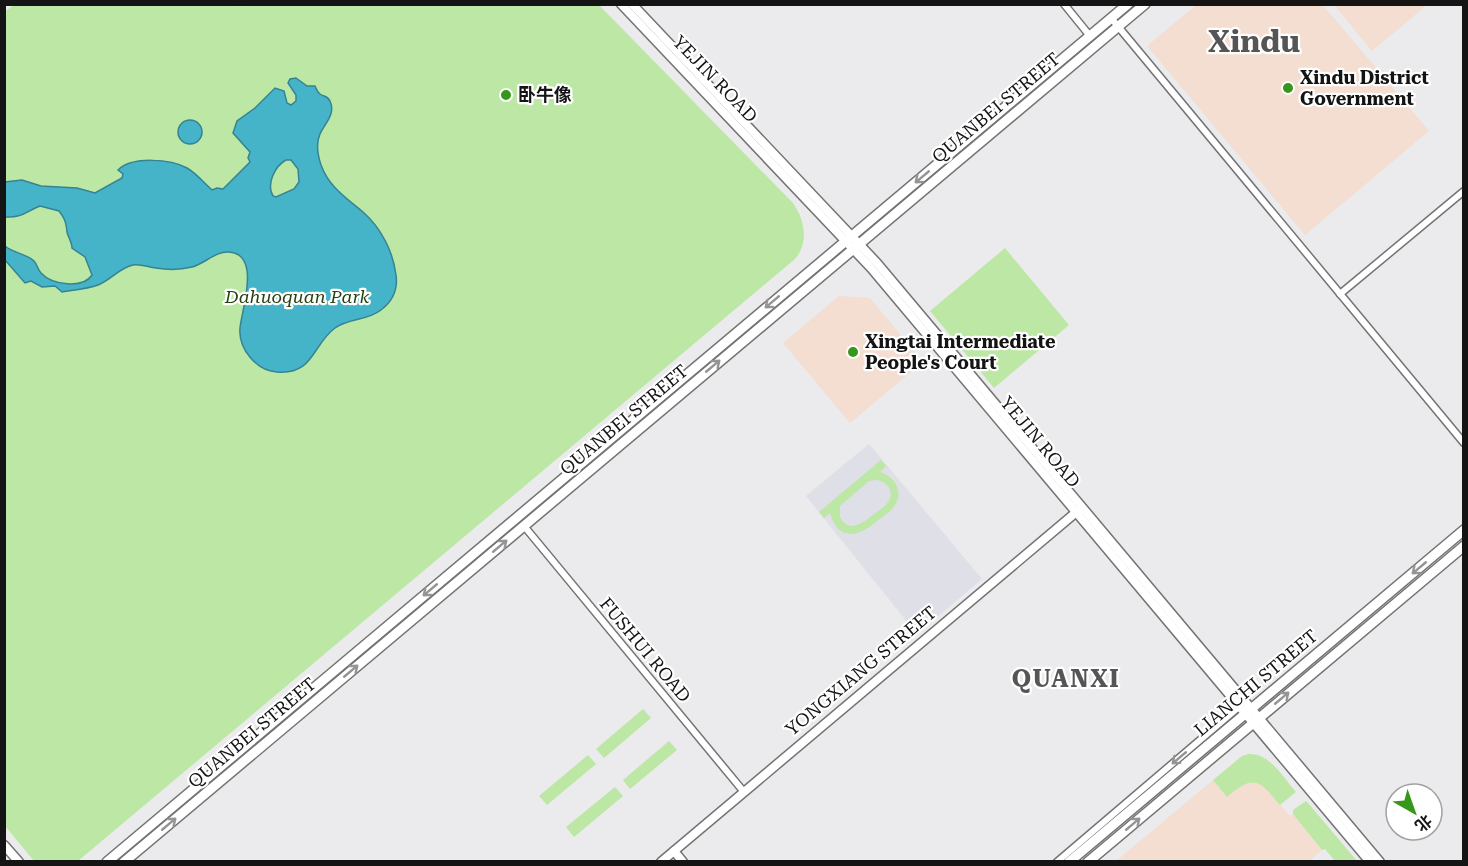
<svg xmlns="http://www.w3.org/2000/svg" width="1468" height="866" font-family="'Roboto Serif','Noto Sans SC',serif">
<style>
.commercial{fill:#f4ddd1}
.built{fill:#dedfe7}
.green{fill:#bde7a5;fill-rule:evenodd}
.water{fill:#45b3c8;stroke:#368392;stroke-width:1.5;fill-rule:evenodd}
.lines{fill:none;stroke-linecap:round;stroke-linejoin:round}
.minor-casing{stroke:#737374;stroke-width:9}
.tertiary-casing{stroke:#737374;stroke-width:11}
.secondary-casing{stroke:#737374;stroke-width:12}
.minor{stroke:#fff;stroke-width:6}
.tertiary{stroke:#fff;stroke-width:8}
.secondary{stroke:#fff;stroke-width:9}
.oneway{stroke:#959595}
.poi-dot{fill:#36971a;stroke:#fff;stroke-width:2}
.labels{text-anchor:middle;stroke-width:4.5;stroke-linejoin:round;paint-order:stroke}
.poi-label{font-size:18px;font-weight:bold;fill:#141414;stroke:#fff;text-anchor:start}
.street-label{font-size:18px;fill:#141414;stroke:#fff}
.park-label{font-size:18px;font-style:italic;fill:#264112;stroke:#fff}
.district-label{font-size:24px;font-weight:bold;letter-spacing:1.5px;fill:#555556;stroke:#fff}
.town-label{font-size:30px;font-weight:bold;fill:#555556;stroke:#fff}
</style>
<rect width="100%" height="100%" fill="#ebebed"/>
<g class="commercial">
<path d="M1196 5H1323L1429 131 1305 235 1147 46Z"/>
<path d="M1334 5H1427L1372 51Z"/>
<path d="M839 296 870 298 923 362 850 423 783 343Z"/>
<path d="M1213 780 1227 797 1241 785 1250 782H1256L1264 786 1290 816 1293 814 1322 850 1309 861 1115 862Z"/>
</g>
<path class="built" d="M869 444 982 579 917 634 806 496Z"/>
<g class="green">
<path d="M15 4H238L240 7 243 4 599 5 793 203C805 220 809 243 795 259L78 861H34L5 826 4 12Z"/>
<path d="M1005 248 1069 325 994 388 930 311Z"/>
<path d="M881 460 886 466 880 472C894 476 904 491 895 505 891 512 883 516 877 521 859 537 838 542 830 513L824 518 819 512ZM875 480C886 480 896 491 888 502 885 507 878 511 874 514 863 523 849 534 840 517V506L869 481Z"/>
<path d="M643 709 651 718 604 758 596 749Z"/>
<path d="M669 741 677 750 630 789 623 780Z"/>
<path d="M1248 754C1269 752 1283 777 1296 792L1280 805C1259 780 1254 774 1227 797L1213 780 1242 756Z"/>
<path d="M588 755 596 764 547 805 539 796Z"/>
<path d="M615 787 623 796 574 837 566 827Z"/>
<path d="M1306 801 1308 803 1357 861H1335L1325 849 1322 850 1293 814V810Z"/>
</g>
<g class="water">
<path d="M296 78 307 86H315C316 88 317 92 320 94 324 97 327 95 330 101 336 114 325 123 320 134 316 143 318 156 321 165 329 187 346 198 363 212 381 228 393 251 396 275 398 289 393 301 381 310 367 321 349 318 335 328 312 345 314 375 277 372 257 371 238 349 240 328 241 312 262 254 229 252 216 251 204 264 192 267 180 270 167 270 156 268 148 267 141 264 133 265 119 268 111 280 98 285 87 289 74 290 62 292L55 286 42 287 31 281 25 283 5 260V246C13 253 27 254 34 261 37 264 38 270 41 273 52 285 83 289 92 275L85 257 72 248C72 242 68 237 67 232 66 222 65 219 59 211L40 206C25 212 22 218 5 217V182L22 180 41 186 77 188 95 193 122 178 123 174 118 170C132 156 171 159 187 168 196 173 204 183 212 190L217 188 223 189 250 162 248 158 250 152 233 133 237 121 255 108 275 88 284 91 287 103 291 105 296 101V95L288 83 290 79ZM286 160H291L298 169 299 182 294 189 276 197 273 196C266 184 275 166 286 160Z"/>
<circle cx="190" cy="132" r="12"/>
</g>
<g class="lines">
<g class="minor-casing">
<g id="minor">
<path d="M1064 4 1090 36"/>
<path d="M1111 18 1464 443"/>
<path d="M1340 294 1464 191"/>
<path d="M524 526 744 792"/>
<path d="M1057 862 1240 706"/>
</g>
</g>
<g class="tertiary-casing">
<g id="tertiary">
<path d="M621 4 871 268 1370 862"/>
<path d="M632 4 877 263 1380 862"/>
<path d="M4 845 19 862"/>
<path d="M674 851 683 862"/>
<path d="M661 862 1080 509"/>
</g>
</g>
<g class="secondary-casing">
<g id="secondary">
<path d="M107 862 1128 4"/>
<path d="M124 862 1145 4"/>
<path d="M1069 862 1464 530"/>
<path d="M1088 862 1464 546"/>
</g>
</g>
<use href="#minor" class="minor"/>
<use href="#tertiary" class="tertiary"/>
<use href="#secondary" class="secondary"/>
</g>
<defs><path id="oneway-shaft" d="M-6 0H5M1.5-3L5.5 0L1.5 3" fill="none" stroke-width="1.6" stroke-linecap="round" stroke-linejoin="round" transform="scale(1.5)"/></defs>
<g class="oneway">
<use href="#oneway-shaft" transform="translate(922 177) rotate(140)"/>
<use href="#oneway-shaft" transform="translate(772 302) rotate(140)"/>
<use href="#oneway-shaft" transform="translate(713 366) rotate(-40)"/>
<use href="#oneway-shaft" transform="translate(500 546) rotate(-40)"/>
<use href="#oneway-shaft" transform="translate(1419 568) rotate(140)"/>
<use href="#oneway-shaft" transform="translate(430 590) rotate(140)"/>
<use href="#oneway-shaft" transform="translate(351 671) rotate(-40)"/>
<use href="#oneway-shaft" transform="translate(1282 698) rotate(-40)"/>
<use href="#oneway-shaft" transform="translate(1179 758) rotate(140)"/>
<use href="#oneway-shaft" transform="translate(169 824) rotate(-40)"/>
<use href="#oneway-shaft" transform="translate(1133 824) rotate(-40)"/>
</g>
<g class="poi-dot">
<circle cx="1288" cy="88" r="6"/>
<circle cx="506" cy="95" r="6"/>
<circle cx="853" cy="352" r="6"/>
</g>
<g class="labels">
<g class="poi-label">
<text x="1300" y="84">Xindu District<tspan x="1300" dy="21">Government</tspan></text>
<text x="518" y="101">卧牛像</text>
<text x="865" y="348">Xingtai Intermediate<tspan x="865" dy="21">People's Court</tspan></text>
</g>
<g class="street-label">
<text transform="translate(715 79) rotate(46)" y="6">YEJIN ROAD</text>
<text transform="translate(996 108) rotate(-40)" y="6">QUANBEI STREET</text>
<text transform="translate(624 420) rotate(-40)" y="6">QUANBEI STREET</text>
<text transform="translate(1040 442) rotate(50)" y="6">YEJIN ROAD</text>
<text transform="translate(645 650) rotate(50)" y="6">FUSHUI ROAD</text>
<text transform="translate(861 671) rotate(-40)" y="6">YONGXIANG STREET</text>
<text transform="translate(1256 683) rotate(-40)" y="6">LIANCHI STREET</text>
<text transform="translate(252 733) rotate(-40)" y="6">QUANBEI STREET</text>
</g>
<g class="park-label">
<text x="297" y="303">Dahuoquan Park</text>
</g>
<g class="district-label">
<text x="1066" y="687">QUANXI</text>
</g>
<g class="town-label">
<text x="1254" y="52">Xindu</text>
</g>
</g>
<rect width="1468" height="866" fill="none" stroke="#141414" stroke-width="12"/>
<g transform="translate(1414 812) rotate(140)"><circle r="28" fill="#ffffff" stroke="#a1a1a1" stroke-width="1.5"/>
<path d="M0-4.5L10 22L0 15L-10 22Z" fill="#36971a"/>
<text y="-9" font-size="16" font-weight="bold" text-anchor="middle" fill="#141414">北</text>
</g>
</svg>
